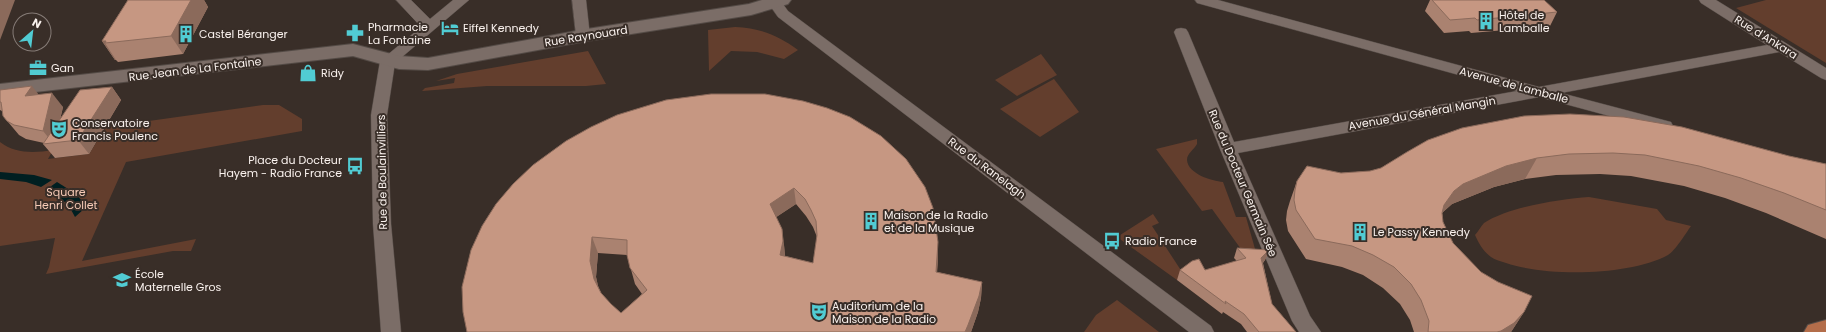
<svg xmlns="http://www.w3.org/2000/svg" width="1826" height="332" font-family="Poppins,sans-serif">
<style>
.green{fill:#633e2d}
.water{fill:#001f21}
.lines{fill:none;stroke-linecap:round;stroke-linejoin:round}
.minor-casing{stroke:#544b46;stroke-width:1}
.tertiary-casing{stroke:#544b46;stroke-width:2}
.primary-casing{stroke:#544b46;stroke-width:2}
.minor{fill:#7b6d67;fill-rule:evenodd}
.tertiary{fill:#7b6d67;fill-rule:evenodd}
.primary{fill:#b36d4a;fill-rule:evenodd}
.wall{fill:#aa8270;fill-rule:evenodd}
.shaded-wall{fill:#8b6a5b}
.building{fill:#c69782;stroke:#8b6a5b;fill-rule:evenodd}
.labels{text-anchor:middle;stroke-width:4;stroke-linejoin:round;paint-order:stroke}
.poi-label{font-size:11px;fill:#faf2ee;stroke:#392e28;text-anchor:start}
.street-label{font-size:11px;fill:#faf2ee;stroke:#392e28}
.park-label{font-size:11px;fill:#f6cab6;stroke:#392e28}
</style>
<rect width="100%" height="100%" fill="#392e28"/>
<g class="green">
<path d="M1766 0H1826V63L1736 8Z"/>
<path d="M735 27C760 28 778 35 798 50L784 59 757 52 731 51 709 71 708 30Z"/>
<path d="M588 51 606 84 586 86H487L422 91 425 88 454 83 455 78 436 81 457 74Z"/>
<path d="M1041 54 1057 75 1017 96 995 80Z"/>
<path d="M1054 79 1079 112 1040 137 1000 109Z"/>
<path d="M263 105H279L302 119V131L126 162 82 261 196 239 191 251H173L46 274 49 267 55 238 0 246V142C15 154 35 153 53 150L48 159 89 154 106 127Z"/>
<path d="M1197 139V144C1194 150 1187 153 1187 160 1188 174 1212 181 1223 182L1236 217H1246L1257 256H1246L1212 209 1202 211 1156 149Z"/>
<path d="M1589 197 1657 209 1666 220 1691 226C1686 233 1675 251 1668 255 1629 276 1547 277 1506 263 1501 261 1495 260 1491 257 1483 251 1479 244 1475 235 1478 232 1481 226 1484 223 1509 207 1560 199 1589 197Z"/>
<path d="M1153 214 1159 223 1152 226 1184 275 1177 280 1117 237Z"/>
<path d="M1117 300 1159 332H1084L1096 315Z"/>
</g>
<g class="water">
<path d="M0 172 34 175 52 180 41 187 26 182 0 179Z"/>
<path d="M57 182C65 187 87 199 84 209L75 217C68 203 60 196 47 189Z"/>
</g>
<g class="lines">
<g class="minor-casing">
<g id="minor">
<path d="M396 0H411L430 19 453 0H469L395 63 387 115 391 224 401 332H381L373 224 371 115 380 61 421 27Z"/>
<path d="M572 0H586L590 36 588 39 583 40 578 39 576 36Z"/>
<path d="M766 0H780L788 11 1211 326 1214 332H1189L778 17Z"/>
<path d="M1195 0H1218L1539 87 1767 45 1701 3 1699 0H1716L1826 68V80L1821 78 1779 52 1561 93 1671 122 1673 126 1671 130 1665 131 1539 97 1238 153 1310 316 1321 332H1299L1292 321 1220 149 1174 32 1176 29 1181 28 1186 29 1188 32 1234 142 1517 91 1197 3Z"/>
</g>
</g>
<g class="tertiary-casing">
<path id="tertiary" d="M762 0H791L788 4 751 15 587 41 428 70 399 69 353 56 0 96V84L353 44 399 56 428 58 587 29 749 4Z"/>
</g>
<g class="primary-casing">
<path id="primary" d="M1826 320V332H1804L1808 325Z"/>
</g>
<use href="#minor" class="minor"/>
<use href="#tertiary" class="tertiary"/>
<use href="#primary" class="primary"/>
</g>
<g class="wall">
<path d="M128 0H204L208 7 183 54 118 62 116 60H115L102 41Z"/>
<path d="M1430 0H1544L1557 12 1550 26 1471 33 1469 31 1444 33 1425 11Z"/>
<path d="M112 87 121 100 89 154 55 158 43 144 44 143 26 139 19 135 3 116 2 111 0 110V90L38 94 63 107 60 120Z"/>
<path d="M881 136 938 258 937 272 982 282 981 298 978 312 971 332H467L471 250ZM796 204 806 216 813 227 817 237 813 263 785 256 784 245 776 217ZM598 253 627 255 635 284 642 294 621 313 611 304 601 293 598 286 596 277Z"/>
<path d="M1428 140 1789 156 1826 164V239L1766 213 1725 198 1684 186 1631 176 1600 174 1556 175 1525 179 1494 187 1452 204 1443 212 1442 213 1443 222 1453 243 1481 272 1524 312 1511 332H1414L1410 320 1400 304 1383 288 1363 275 1342 267 1306 259 1288 231 1286 220 1287 211 1290 201 1297 181 1341 173 1370 171 1381 168Z"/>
<path d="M1237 248 1269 250 1265 260 1263 263 1272 304 1296 332H1247L1241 324 1223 312 1222 314 1177 280 1180 270H1205L1237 261 1234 258Z"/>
</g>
<g class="shaded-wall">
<path d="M0 0H15L0 40Z"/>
<path d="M191 0H204L208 7 183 54 171 36Z"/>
<path d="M102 41H106L105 43 116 60H115Z"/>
<path d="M32 86 43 100 25 96Z"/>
<path d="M112 87 121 100 89 154 78 140Z"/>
<path d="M52 93 63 107 54 143H53L43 131Z"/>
<path d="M1537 158 1525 179 1494 187 1452 204 1443 212 1433 225 1444 205 1454 191 1463 184 1506 166Z"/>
<path d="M794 188 796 204 772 220 770 204Z"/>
<path d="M782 229 784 245 785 257 780 255Z"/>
<path d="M592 237 598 253 596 277 600 295 594 279 590 261Z"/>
<path d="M938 242V258L936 288V272Z"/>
<path d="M1269 250 1265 260 1258 268 1261 258Z"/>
<path d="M982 282 981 298 978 312 971 332H965Z"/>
<path d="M1524 312 1511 332H1497Z"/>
</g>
<g class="building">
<path d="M128 0H191L171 36 105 43 106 41H102Z"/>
<path d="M1432 0H1544L1557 12 1477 20 1475 18 1450 20Z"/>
<path d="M32 86 25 96 52 93 43 131 14 125 7 121 3 116 1 102H0V90Z"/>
<path d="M112 87 78 140 43 144 80 90Z"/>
<path d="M711 94H765L803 101 827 108 850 117 881 136 906 159 925 187 933 208 938 242 936 272 982 282 979 296 968 325 965 332H467L463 312 462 287 471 250 482 226 496 204 513 184 533 165 566 141 591 127 617 115 666 100ZM794 188 805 199 811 210 816 221 817 235 813 263 780 255 783 241 782 229 770 204ZM592 237 627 240V255L630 268 647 290 621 313 611 304 601 293 594 279 590 261Z"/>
<path d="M1570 114 1624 117 1682 127 1789 156 1826 164V210L1784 193 1741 178 1699 166 1645 155 1613 153 1569 154 1537 158 1506 166 1463 184 1454 191 1444 205 1442 213 1443 222 1453 243 1481 272 1498 282 1532 296 1524 312 1514 323 1501 331 1497 332H1428L1429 321 1421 300 1411 284 1394 267 1373 255 1352 246 1315 239 1296 210 1294 200 1295 190 1297 181 1307 166 1341 173 1370 171 1381 168 1407 152 1428 140 1462 128 1524 116Z"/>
<path d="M1237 248 1269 250 1261 258 1272 304 1296 332H1259L1244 314 1225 301 1226 304 1180 270 1192 261 1199 259 1205 270 1246 258Z"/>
</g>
<defs>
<g id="building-bare" transform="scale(1.38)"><path d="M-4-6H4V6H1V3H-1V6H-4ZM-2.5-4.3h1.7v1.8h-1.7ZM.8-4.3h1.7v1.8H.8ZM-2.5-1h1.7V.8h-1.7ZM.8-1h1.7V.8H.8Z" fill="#51ccd3" stroke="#392e28" stroke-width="2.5" paint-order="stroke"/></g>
<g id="hotel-bare" transform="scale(1.38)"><path d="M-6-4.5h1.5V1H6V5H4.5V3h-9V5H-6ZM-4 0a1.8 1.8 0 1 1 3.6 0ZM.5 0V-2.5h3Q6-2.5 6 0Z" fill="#51ccd3" stroke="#392e28" stroke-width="2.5" paint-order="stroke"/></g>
<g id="pharmacy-bare" transform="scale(1.38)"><path d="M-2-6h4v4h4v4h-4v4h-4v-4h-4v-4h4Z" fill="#51ccd3" stroke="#392e28" stroke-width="2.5" paint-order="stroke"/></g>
<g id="office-bare" transform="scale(1.38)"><path d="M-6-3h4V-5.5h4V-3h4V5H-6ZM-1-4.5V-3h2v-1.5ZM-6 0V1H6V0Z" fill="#51ccd3" stroke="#392e28" stroke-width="2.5" paint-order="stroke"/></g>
<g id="shop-bare" transform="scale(1.38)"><path d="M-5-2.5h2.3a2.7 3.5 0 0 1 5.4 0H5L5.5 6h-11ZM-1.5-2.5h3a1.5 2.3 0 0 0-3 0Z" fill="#51ccd3" stroke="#392e28" stroke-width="2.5" paint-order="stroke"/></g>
<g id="theatre-bare" transform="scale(1.38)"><path d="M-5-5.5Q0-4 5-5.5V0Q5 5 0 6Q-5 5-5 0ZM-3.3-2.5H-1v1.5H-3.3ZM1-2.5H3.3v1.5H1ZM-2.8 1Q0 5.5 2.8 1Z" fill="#51ccd3" stroke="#392e28" stroke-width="2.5" paint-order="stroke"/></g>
<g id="bus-bare" transform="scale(1.38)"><path d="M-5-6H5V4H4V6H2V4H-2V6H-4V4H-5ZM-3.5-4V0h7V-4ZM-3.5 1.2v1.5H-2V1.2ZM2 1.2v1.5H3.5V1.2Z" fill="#51ccd3" stroke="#392e28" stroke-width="2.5" paint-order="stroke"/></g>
<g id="school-bare" transform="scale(1.38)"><path d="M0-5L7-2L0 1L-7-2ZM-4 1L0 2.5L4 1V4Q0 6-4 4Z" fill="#51ccd3" stroke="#392e28" stroke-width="2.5" paint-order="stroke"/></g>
</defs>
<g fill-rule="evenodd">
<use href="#building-bare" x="1486" y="21"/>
<use href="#hotel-bare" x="450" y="28"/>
<use href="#pharmacy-bare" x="355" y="33"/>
<use href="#building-bare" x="186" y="34"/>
<use href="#office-bare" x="38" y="68"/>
<use href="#shop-bare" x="308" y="73"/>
<use href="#theatre-bare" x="59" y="129"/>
<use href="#bus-bare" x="355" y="166"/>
<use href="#building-bare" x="871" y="221"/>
<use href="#building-bare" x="1360" y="232"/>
<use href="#bus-bare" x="1112" y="241"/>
<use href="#school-bare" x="122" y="280"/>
<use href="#theatre-bare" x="819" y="312"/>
</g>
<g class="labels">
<g class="poi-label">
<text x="1499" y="19">Hôtel de<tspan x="1499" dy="13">Lamballe</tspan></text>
<text x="368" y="31">Pharmacie<tspan x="368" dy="13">La Fontaine</tspan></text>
<text x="463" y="32">Eiffel Kennedy</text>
<text x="199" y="38">Castel Béranger</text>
<text x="51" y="72">Gan</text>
<text x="321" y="77">Ridy</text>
<text x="72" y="127">Conservatoire<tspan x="72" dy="13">Francis Poulenc</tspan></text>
<text x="342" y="164" text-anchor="end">Place du Docteur<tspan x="342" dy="13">Hayem - Radio France</tspan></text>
<text x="884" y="219">Maison de la Radio<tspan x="884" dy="13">et de la Musique</tspan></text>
<text x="1373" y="236">Le Passy Kennedy</text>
<text x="1125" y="245">Radio France</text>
<text x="135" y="278">École<tspan x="135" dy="13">Maternelle Gros</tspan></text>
<text x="832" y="310">Auditorium de la<tspan x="832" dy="13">Maison de la Radio</tspan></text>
</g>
<g class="street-label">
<text transform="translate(586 36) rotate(-9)" y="4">Rue Raynouard</text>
<text transform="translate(1766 37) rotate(32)" y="4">Rue d'Ankara</text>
<text transform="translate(195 69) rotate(-7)" y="4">Rue Jean de La Fontaine</text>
<text transform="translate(1514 85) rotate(15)" y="4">Avenue de Lamballe</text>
<text transform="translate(1422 113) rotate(-10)" y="4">Avenue du Général Mangin</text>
<text transform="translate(987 168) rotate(37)" y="4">Rue du Ranelagh</text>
<text transform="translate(382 172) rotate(-91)" y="4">Rue de Boulainvilliers</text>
<text transform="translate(1243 183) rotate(67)" y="4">Rue du Docteur Germain Sée</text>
</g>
<g class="park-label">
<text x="66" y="196">Square<tspan x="66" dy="13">Henri Collet</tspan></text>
</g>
</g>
<g transform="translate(32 32) rotate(28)"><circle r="19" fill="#392e28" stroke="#867c77"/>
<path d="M0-3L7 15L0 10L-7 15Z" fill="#51ccd3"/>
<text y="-6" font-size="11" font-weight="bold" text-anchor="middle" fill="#faf2ee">N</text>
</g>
</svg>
